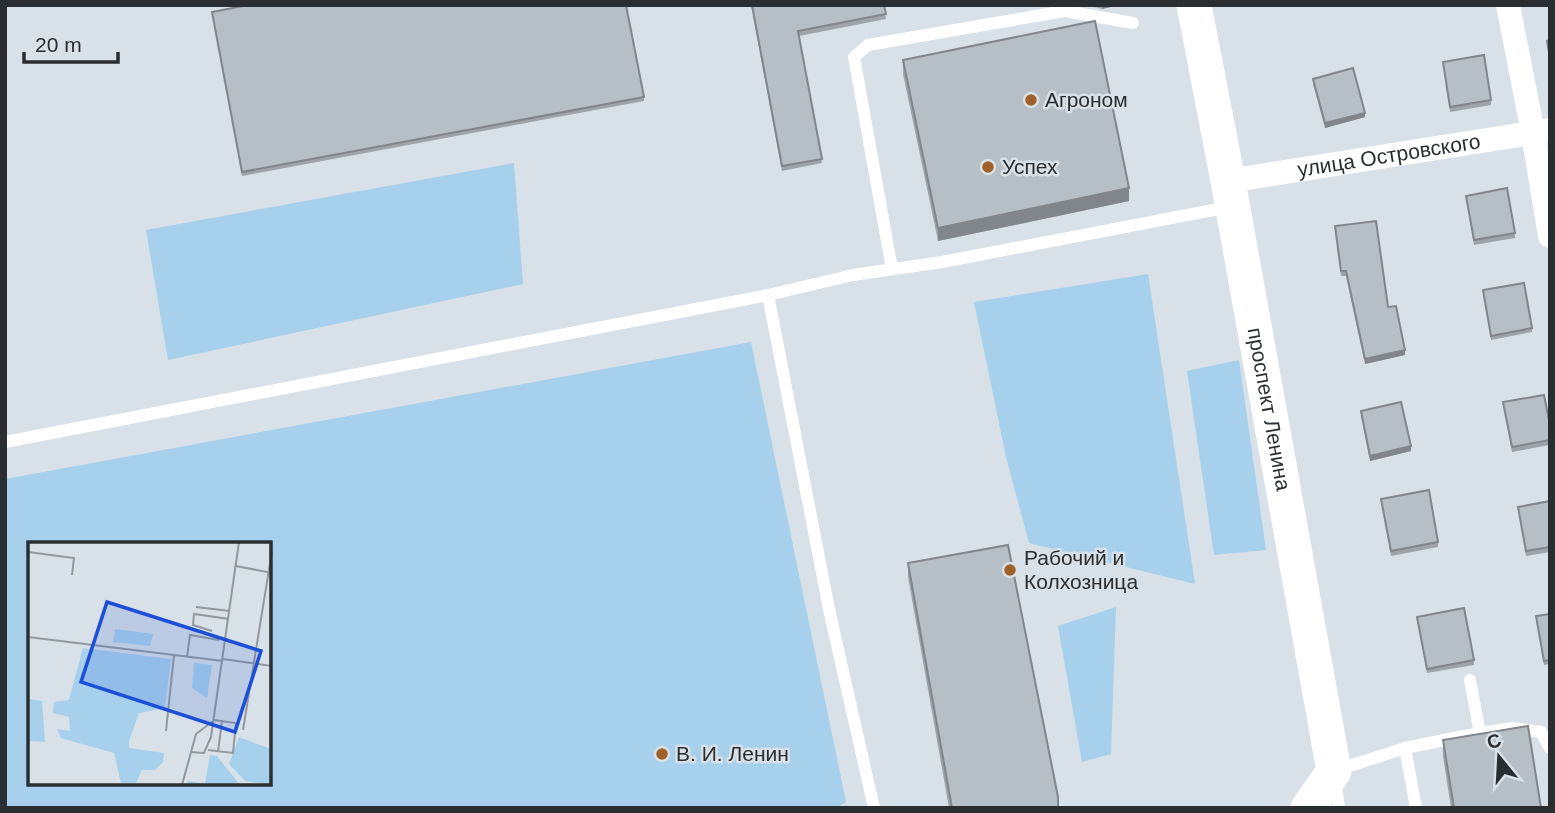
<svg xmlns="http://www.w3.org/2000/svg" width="1555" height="813" font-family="Arial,sans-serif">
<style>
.green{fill:#a6d0ec;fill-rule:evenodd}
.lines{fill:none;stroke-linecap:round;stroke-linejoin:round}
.lane{stroke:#fff;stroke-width:12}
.street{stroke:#fff;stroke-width:24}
.secondary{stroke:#fff;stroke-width:35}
.wall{fill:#9da4aa}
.shaded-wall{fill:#80868b}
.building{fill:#b7bfc6;stroke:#80868b;stroke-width:2}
.poi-dot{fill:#a0602a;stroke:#d8e1e7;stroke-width:2.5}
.labels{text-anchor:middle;stroke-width:5;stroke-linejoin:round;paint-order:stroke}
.poi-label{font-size:21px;fill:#2a2e30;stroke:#d8e1e7;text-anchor:start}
.street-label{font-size:21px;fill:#2a2e30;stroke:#d8e1e7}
.inset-road{fill:none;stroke:#92999e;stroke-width:2}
.view{fill:#1d4ed8;fill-opacity:0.15;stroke:#1d4ed8;stroke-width:3.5}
.inset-edge{fill:none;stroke:#2a2e30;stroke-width:3.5}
</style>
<rect width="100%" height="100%" fill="#d8e1e7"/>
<g class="green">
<path d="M514 163 523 284 168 360 146 230Z"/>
<path d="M1148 274 1195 584 1029 543 1006 457 974 302Z"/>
<path d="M751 342 846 802 836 808H5V479ZM30 544H270V783H30Z"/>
<path d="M1239 360 1266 550 1214 555 1187 371Z"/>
<path d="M1116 607 1111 754 1082 762 1058 626Z"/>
</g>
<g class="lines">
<g class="lane">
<path d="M892 269 854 57 868 45 1065 11 1133 23"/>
<path d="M768 295 830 614 874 808"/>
<path d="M5 442 768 295 853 275 942 262 1229 207"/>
<path d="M1470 680 1480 733"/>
<path d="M1405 748 1416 808"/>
<path d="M1339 808 1334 771 1405 748 1464 736 1512 728 1541 732 1550 748"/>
</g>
<g class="street">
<path d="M1508 5 1533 133 1550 236"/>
<path id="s1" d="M1228 181 1550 130"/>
</g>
<path class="secondary" id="s2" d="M1194 5 1228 181 1334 771 1308 808"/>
</g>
<g class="wall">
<path d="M751 5H884L886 19 799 36 822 163 782 171Z"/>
<path d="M1087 5H1119L1102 9Z"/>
<path d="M212 12 644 97V101L242 176Z"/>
<path d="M903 60 1129 201 938 241 903 74Z"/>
<path d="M1443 62 1491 100V105L1450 112Z"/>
<path d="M1313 79 1365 117 1325 128 1313 84Z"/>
<path d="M1466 196 1515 233V238L1474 245Z"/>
<path d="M1335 226 1388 307 1405 355 1365 364 1346 276H1341Z"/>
<path d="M1483 290 1532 328V332L1491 340Z"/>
<path d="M1503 402 1550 425V445L1512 452Z"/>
<path d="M1361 411 1411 451 1370 461 1361 416Z"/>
<path d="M1381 499 1438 542V547L1391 556Z"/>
<path d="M1550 501V552L1526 556 1518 507Z"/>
<path d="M908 563 1058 808H949L908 577Z"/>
<path d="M1550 614V664L1544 665 1536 616Z"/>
<path d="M1417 617 1474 660V665L1427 673Z"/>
<path d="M1443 740 1541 808H1451L1443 756Z"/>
</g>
<g class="shaded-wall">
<path d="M1102 5H1119L1102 9Z"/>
<path d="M1365 113V117L1325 128V123Z"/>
<path d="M1129 188V201L938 241V228Z"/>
<path d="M1405 350V355L1365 364V359Z"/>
<path d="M1411 446V451L1370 461V456Z"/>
</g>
<g class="building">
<path d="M248 5H626L644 97 242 172 212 12Z"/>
<path d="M752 5H884L886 14 798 31 822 159 782 166Z"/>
<path d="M1095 21 1129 188 938 228 903 60Z"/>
<path d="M1550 40V59L1547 41Z"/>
<path d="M1484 55 1491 100 1450 107 1443 62Z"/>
<path d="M1353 68 1365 113 1325 123 1313 79Z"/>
<path d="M1507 188 1515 233 1474 240 1466 196Z"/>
<path d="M1376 221 1388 307 1396 306 1405 350 1365 359 1346 271H1341L1335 226Z"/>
<path d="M1524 283 1532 328 1491 336 1483 290Z"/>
<path d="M1544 395 1550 425V440L1512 447 1503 402Z"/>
<path d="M1401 402 1411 446 1370 456 1361 411Z"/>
<path d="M1429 490 1438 542 1391 551 1381 499Z"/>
<path d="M1550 501V547L1526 551 1518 507Z"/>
<path d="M1008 545 1058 797V808H952L908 563Z"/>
<path d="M1464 608 1474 660 1427 669 1417 617Z"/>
<path d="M1550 614V660L1544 661 1536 616Z"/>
<path d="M1528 726 1541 808H1454L1443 740Z"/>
</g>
<g class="poi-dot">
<circle cx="1031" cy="100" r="7"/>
<circle cx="988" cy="167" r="7"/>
<circle cx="1010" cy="570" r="7"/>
<circle cx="662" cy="754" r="7"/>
</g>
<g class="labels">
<g class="poi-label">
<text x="1045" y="107">Агроном</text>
<text x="1002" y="174">Успех</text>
<text x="1024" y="565">Рабочий и<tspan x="1024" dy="24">Колхозница</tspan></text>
<text x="676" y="761">В. И. Ленин</text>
</g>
<g class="street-label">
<text dy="7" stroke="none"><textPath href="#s1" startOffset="163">улица Островского</textPath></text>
<text dy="7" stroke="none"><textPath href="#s2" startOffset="411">проспект Ленина</textPath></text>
</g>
</g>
<g transform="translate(28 542)">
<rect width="243" height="243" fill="#d8e1e7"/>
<path d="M87 87 125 92 122 104 85 100ZM55 106 143 117 137 166 111 171 101 199V206L136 211 135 220 127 228H114L108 241H93L86 211 33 196 29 187 42 189 41 175 25 171 26 160 41 158ZM166 121 184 123 179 156 164 146ZM0 157 14 159 17 200 0 199ZM211 195 243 207V243L217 239 201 222ZM182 213 189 214 212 243H159L160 239 177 242Z" fill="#a6d0ec"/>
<path class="inset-road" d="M0 10 46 16 44 33M208 24 244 31M168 65 202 69M184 89 165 83 166 72 201 77M0 95 195 119M159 115 162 93 191 98M195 117 244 124M215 188 244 9M138 189 146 113M180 208 205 211 208 181 186 178M162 210 176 211 183 195 211 0M190 210 194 179M154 243 168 192 185 179"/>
<path class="view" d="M79 60 233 109 207 190 53 140Z"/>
<rect width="243" height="243" class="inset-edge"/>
</g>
<rect width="1555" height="813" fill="none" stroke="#2a2e30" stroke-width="14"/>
<g transform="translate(1499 757) rotate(342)" stroke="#d8e1e7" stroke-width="5" paint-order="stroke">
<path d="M0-5L12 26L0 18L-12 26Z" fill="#2a2e30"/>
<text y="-10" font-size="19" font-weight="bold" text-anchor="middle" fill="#2a2e30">С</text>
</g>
<path d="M24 52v10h94v-10" fill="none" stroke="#2a2e30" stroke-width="3.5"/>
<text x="35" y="52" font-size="21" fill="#2a2e30" stroke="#d8e1e7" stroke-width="5" paint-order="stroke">20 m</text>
</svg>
